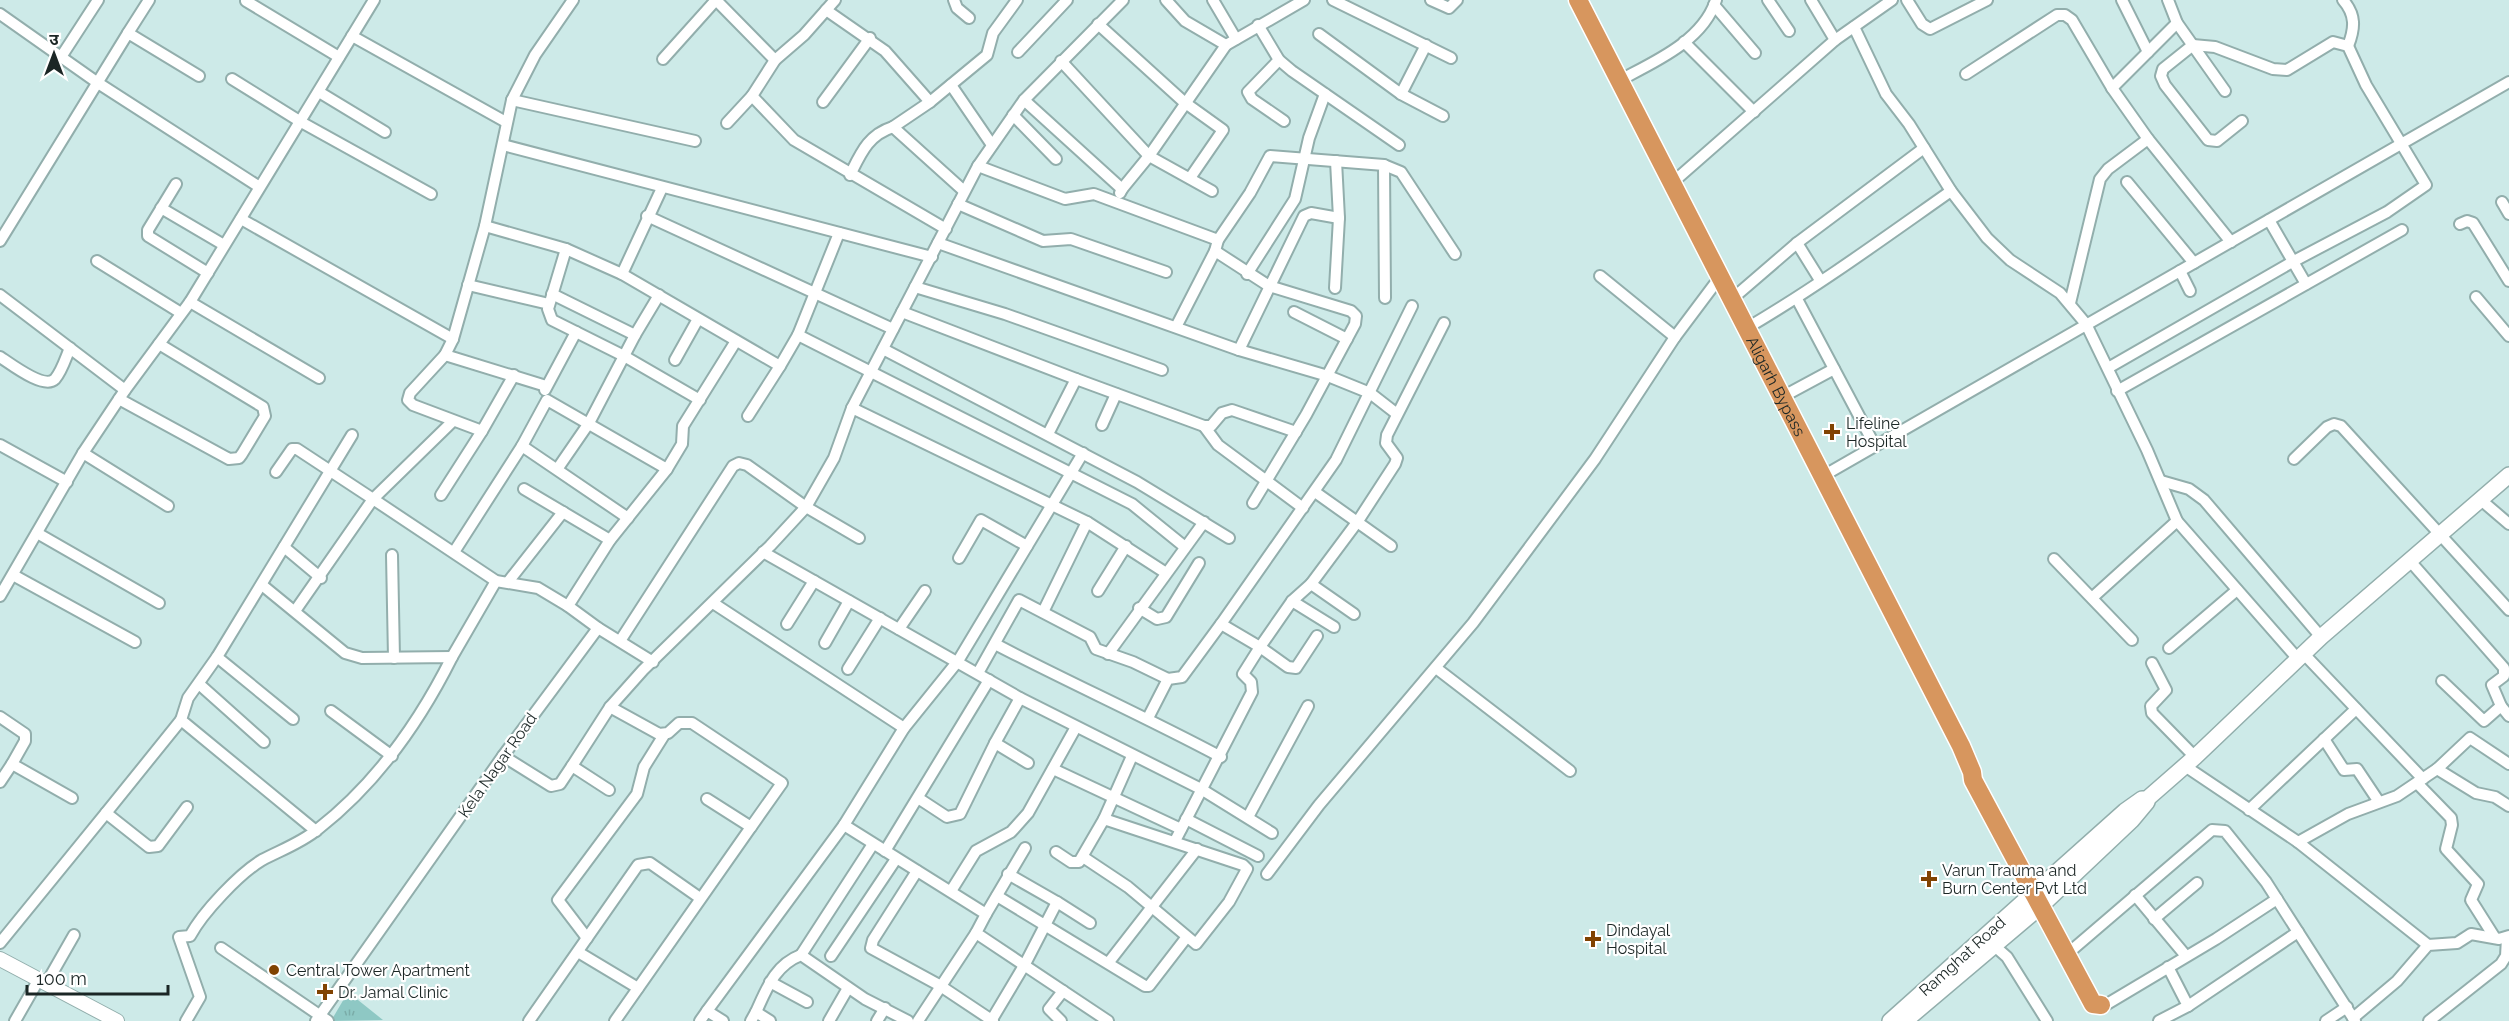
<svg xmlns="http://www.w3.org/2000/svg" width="2509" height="1021" font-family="Raleway,'Noto Sans Devanagari',sans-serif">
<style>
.grass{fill:url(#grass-tufts)}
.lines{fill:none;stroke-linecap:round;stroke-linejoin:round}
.minor-casing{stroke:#92aeac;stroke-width:14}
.tertiary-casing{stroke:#92aeac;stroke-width:16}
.secondary-casing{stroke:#92aeac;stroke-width:18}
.trunk-casing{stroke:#fff;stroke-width:21}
.minor{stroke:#fff;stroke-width:10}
.tertiary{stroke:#fff;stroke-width:14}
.secondary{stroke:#fff;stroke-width:15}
.trunk{stroke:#d7965e;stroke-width:18}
.poi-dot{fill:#814302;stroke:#fff;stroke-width:2}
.labels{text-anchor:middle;stroke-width:4.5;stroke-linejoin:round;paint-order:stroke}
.street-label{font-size:16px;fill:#1b2625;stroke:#fff}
.poi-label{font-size:16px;fill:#1b2625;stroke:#fff;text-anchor:start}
</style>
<defs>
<pattern id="grass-tufts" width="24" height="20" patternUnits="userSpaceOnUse" patternTransform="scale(1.5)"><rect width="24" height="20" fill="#8ec8c4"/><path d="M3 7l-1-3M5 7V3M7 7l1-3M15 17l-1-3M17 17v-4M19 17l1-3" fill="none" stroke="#7aaca8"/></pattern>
</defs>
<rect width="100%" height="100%" fill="#cdeae8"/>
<path class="grass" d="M348 992 383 1020 331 1021Z"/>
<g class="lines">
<g class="minor-casing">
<g id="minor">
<path d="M716 0 775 60"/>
<path d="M954 0 957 8 969 18"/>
<path d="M1166 0 1185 21 1226 45"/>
<path d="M1213 0 1236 39"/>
<path d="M1333 0 1451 58"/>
<path d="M1431 0 1449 8 1457 0"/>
<path d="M1768 0 1789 31"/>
<path d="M1811 0 1835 40"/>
<path d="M1907 0 1922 24 1930 29 1987 0"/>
<path d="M2122 0 2148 52"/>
<path d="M2168 0 2177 23 2225 91"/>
<path d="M2343 0C2356 15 2355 28 2348 46"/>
<path d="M246 1 339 57"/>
<path d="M1714 5 1755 53"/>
<path d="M826 10 885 51 930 102 893 127 964 191"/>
<path d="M0 14 98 83 258 186"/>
<path d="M1098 24 1184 102 1223 130 1190 178"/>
<path d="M1258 25 1279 60 1292 71 1399 145"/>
<path d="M1854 27 1886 94 1909 124 1951 191 1987 238 2010 260 2060 293 2086 324 2147 450 2177 521"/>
<path d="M128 33 149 0"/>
<path d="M1319 34 1401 94 1443 116"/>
<path d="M352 36 506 122"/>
<path d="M1684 42 1754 112"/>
<path d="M1018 52 1067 0"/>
<path d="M61 57 98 0"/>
<path d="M663 59 716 0"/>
<path d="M1279 60 1248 92 1252 99 1284 121"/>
<path d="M1061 61 1149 156 1212 191"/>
<path d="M1966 74 2057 15H2065L2072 20 2112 88 2148 139 2231 242"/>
<path d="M232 79 301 122 431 194"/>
<path d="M1620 80C1654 62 1703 41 1716 0"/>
<path d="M951 85 992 145"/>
<path d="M2112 88 2177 23"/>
<path d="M319 92 385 132"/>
<path d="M1401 94 1426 45"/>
<path d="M752 96 775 60 804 35 835 0"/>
<path d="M512 100 695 141"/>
<path d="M1024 100 1122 189 1120 193"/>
<path d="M823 102 870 38"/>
<path d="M930 102 987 55 993 33 1017 0"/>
<path d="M1013 115 1056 159"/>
<path d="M727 123 752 96 794 140 946 229"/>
<path d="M503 145 932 257"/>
<path d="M1384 165 1401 172 1455 254"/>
<path d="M978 166 1065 199 1094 194 1218 240"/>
<path d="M850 175C861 153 868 135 893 127"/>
<path d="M2127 182 2194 263"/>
<path d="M1672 183 1835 40 1892 0"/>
<path d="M176 184 148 230V236L208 273"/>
<path d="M1122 189 1149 156 1226 45 1304 0"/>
<path d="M2502 202 2509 214"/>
<path d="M958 204 1043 241 1071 239 1166 272"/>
<path d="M161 208 224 245"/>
<path d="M647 216 893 329"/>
<path d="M241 219 453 339"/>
<path d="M2269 220 2306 284"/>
<path d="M2460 224 2467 221 2473 223 2509 281"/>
<path d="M485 226 566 249 622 274 780 366 798 335 1132 504 1185 547"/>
<path d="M0 241 128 33 199 76"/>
<path d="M938 243 1239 350 1328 376 1370 393 1397 414"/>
<path d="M1797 243 1820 280"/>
<path d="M566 249 548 309 552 320 624 356 700 400"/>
<path d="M1215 251 1218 240 1250 193 1270 156 1384 165 1385 298"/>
<path d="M97 261 181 313"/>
<path d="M2180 271 2190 291"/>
<path d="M622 274 662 188"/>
<path d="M1247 274 1295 199 1309 138 1325 94"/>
<path d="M1600 276 1675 337"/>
<path d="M468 285 549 304"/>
<path d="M915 287 1005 314 1162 370"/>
<path d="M1335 288 1339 218 1336 161"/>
<path d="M552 294 635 335 659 295"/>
<path d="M0 295 125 390"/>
<path d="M2476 297 2509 336"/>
<path d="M1732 299 1797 243 1924 148"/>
<path d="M1797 299 1875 446"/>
<path d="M190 302 319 378"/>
<path d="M2070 303 2100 179 2108 169 2148 139"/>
<path d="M902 312 1076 379"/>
<path d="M1294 312 1347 339"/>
<path d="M1176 327 1215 251 1269 286 1351 311 1356 316 1355 324 1306 415 1253 503"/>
<path d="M1747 328C1817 287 1884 238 1951 191"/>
<path d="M798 335 839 233"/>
<path d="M883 349 1137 482 1229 538"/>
<path d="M1239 350 1304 216 1311 213 1339 218"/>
<path d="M445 355 410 393 408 400 413 405 482 431 514 375"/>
<path d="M0 357C11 364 44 390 55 379 62 371 66 357 70 348"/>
<path d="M675 360 698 319"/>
<path d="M2108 368 2294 261 2387 212 2426 185 2366 85 2348 46 2333 42 2287 70 2273 69 2215 47 2193 45 2163 69 2161 76 2165 85 2208 140 2217 141 2242 121"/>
<path d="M546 386 445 355 453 339 485 226 512 100 535 55 573 0"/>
<path d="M545 390 576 332"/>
<path d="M2117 391 2402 230"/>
<path d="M1782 397 1834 369"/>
<path d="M119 399 229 459 239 458 242 454 265 416 263 407 159 344"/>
<path d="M852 408 1087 522 1166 573"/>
<path d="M748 416 780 366"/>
<path d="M1102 425 1116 394"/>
<path d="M1204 426 1218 445 1303 508"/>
<path d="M1048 434 1076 379 1204 426H1211L1222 413 1232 410 1296 432"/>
<path d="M0 445 67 482"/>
<path d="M522 446 547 400 667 469"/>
<path d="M83 453 168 506"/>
<path d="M2294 459 2327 427 2334 424 2341 426 2509 610"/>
<path d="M558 468 589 423 635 335"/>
<path d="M276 472 292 449H297L373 499 453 421"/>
<path d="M1823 476 2509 82"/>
<path d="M2161 481 2189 489 2204 500 2321 637"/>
<path d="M524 489 610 540"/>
<path d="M1315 492 1391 546"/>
<path d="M441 495 482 431"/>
<path d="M2481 500 2509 524"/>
<path d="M37 533 159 603"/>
<path d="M284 547 321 578"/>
<path d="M454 552 522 446 628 518"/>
<path d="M763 552 1020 698 1201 789 1272 833"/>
<path d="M392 555 394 658"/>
<path d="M959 558 981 520 1027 546"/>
<path d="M2054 559 2132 640"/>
<path d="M2410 561 2504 668V676L2492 685 2501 706"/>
<path d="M13 575 135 642"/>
<path d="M508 582 563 512"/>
<path d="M1311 584 1358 521 1395 464 1397 458 1386 443 1387 435 1444 323"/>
<path d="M1098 591 1126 546"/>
<path d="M0 596 83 453 125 390 190 302 374 0"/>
<path d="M2093 597 2177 521 2298 659"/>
<path d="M1292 601 1334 627"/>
<path d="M713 603 904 728"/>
<path d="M1139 608 1157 619 1166 617 1199 563"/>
<path d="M295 611 373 499 496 581 538 588 568 606"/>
<path d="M1043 612 1087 522"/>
<path d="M787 624 814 581"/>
<path d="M1221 624 1336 460 1412 306"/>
<path d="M598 628 653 662"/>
<path d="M899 629 925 591"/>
<path d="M620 641 733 466 739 463 747 465 806 507 859 538"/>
<path d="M825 643 849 601"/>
<path d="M995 644C1070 683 1146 717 1221 757"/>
<path d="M2169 648 2237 590"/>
<path d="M1108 654 1204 522"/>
<path d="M2304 654 2423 779"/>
<path d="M217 657 188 698 181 720 316 831"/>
<path d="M452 657 496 581"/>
<path d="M2152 663 2166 690 2151 706 2152 713 2195 757"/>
<path d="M1436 668 1570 771"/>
<path d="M848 669 880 618"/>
<path d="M978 673 1019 600 1090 637 1096 649 1133 662 1168 679"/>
<path d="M2442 681 2484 721 2501 706 2509 716"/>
<path d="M199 684 264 742"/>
<path d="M331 711 392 756"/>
<path d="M0 717 25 734V741L12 764 72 798"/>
<path d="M1148 718 1168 679 1182 677 1221 624 1260 647 1292 601 1311 584 1354 614"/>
<path d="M293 719 217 657 352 435"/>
<path d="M181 720 106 813 149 847 158 846 187 807"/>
<path d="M2324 739 2344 770 2357 769 2379 802"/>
<path d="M995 743 1028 763"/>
<path d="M503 756 551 786 560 784 572 766 609 790"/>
<path d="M572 766 610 707"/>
<path d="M2185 766 2298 842 2428 945"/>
<path d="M1053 769 1181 829"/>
<path d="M2437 769 2470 738 2509 764"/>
<path d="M0 782 12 764"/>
<path d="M2417 783 2451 818 2452 825 2446 849 2478 884 2471 900 2495 938"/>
<path d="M918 798 947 817 960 814 995 743 1020 698"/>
<path d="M707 799 751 827 782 783 692 723H679L668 733 659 734 610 707 643 670 770 546 806 507 834 458 852 408 978 166 1024 100 1123 0"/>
<path d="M2249 810 2356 709"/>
<path d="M1248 817 1308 706"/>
<path d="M1104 819 1132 756"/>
<path d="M1186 819 1258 856"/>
<path d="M844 825 904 728 958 661 1083 453"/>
<path d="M1175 841 1252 692 1251 682 1243 674 1260 647 1288 667 1296 668 1317 636"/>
<path d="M2298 842 2348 814 2397 796 2437 769 2476 793 2495 797 2509 806"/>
<path d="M885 851 989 680"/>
<path d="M1056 852 1071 862H1079L1104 819 1243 865 1247 869 1229 902 1196 944 1128 887 1083 857"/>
<path d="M917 871 873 940 871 948 939 985 993 1021"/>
<path d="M1008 874 1057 902"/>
<path d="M1267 874 1319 805 1473 623 1595 459 1675 337 1720 277"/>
<path d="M951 891 976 851 1011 832 1028 813 1076 727"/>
<path d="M2135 895 2186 956"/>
<path d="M997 896 1145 986H1149L1186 938"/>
<path d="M986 914 1025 848"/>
<path d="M2154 919 2197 883"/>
<path d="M587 938 558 900 637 794 644 767 664 735"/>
<path d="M1990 942 2007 957 2047 1021"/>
<path d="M0 943 106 813"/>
<path d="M221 948 328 1021"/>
<path d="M2073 949 2212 830 2225 831 2266 882 2355 1021"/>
<path d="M578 952 638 988"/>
<path d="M801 955 873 844"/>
<path d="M831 956 896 859"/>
<path d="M1109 962 1197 849"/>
<path d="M770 982 807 1002"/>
<path d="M46 984 74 935"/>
<path d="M2188 1006 2298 932"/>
<path d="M2102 1007 2216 939 2277 899"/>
<path d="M707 1011 844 825 986 914 976 933 1108 1021"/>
<path d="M756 1012C767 988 775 965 801 955L865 999 908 1021"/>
<path d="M2353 1018 2397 981 2428 945 2457 943 2471 934 2499 939 2509 936"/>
<path d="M15 1021 39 979"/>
<path d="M186 1021 200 997 179 937 190 936C203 912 239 874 262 860 281 850 301 843 318 829 377 783 419 723 452 657L362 658 345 653 262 585"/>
<path d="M316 1021 503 756 598 628 568 606 610 540 667 469 682 444 683 426 736 341"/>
<path d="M529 1021 638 865 650 863 700 898"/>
<path d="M615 1021 751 827"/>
<path d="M700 1021 707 1011 723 1021"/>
<path d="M751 1021 756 1012 770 1021"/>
<path d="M829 1021 848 988"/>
<path d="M877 1021 885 1008"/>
<path d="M918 1021 976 933"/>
<path d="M991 1021 1025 964 1057 902 1090 923"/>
<path d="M1061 1021 1049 1009 1063 991"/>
<path d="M2159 1021 2188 1006 2168 967"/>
<path d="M2326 1021 2347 1007"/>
<path d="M2429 1021 2501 964 2506 956 2507 938"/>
</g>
</g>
<g class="tertiary-casing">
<path id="tertiary" d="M0 959 117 1021"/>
</g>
<g class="secondary-casing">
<g id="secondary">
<path d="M1890 1021 2125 811 2142 799H2147L2195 757 2321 637 2509 475"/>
<path d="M1905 1021 2041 906 2132 820 2147 802"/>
</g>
</g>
<g class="trunk-casing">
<g id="trunk">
<path id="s1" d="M1578 0 1961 746 1972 772 1973 780 2093 1004 2101 1005"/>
</g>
</g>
<use href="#minor" class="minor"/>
<use href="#tertiary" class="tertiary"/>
<use href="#secondary" class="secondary"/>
<use href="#trunk" class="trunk"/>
</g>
<g class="poi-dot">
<path d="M1829 423h6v6h6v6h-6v6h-6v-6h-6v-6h6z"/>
<path d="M1926 870h6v6h6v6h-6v6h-6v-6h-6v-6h6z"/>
<path d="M1590 930h6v6h6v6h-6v6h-6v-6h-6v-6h6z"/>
<circle cx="274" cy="970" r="6"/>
<path d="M322 983h6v6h6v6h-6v6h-6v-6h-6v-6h6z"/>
</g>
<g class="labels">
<g class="street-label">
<text dy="6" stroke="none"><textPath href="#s1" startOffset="434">Aligarh Bypass</textPath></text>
<text transform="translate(497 765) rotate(-55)" y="6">Kela Nagar Road</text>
<text transform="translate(1962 956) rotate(-42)" y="6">Ramghat Road</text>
</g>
<g class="poi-label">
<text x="1846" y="429">Lifeline<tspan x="1846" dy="18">Hospital</tspan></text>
<text x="1942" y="876">Varun Trauma and<tspan x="1942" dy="18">Burn Center Pvt Ltd</tspan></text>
<text x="1606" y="936">Dindayal<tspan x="1606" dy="18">Hospital</tspan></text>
<text x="286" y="976">Central Tower Apartment</text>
<text x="338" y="998">Dr. Jamal Clinic</text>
</g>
</g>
<g transform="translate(54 54)" stroke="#ffffff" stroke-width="4.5" paint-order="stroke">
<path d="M0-4.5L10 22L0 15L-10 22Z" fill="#1b2625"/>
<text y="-9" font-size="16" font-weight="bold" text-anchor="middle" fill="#1b2625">उ</text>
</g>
<path d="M27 985v9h141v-9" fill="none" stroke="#1b2625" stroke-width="3"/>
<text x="36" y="985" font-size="18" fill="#1b2625" stroke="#ffffff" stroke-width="4.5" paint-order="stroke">100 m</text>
</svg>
